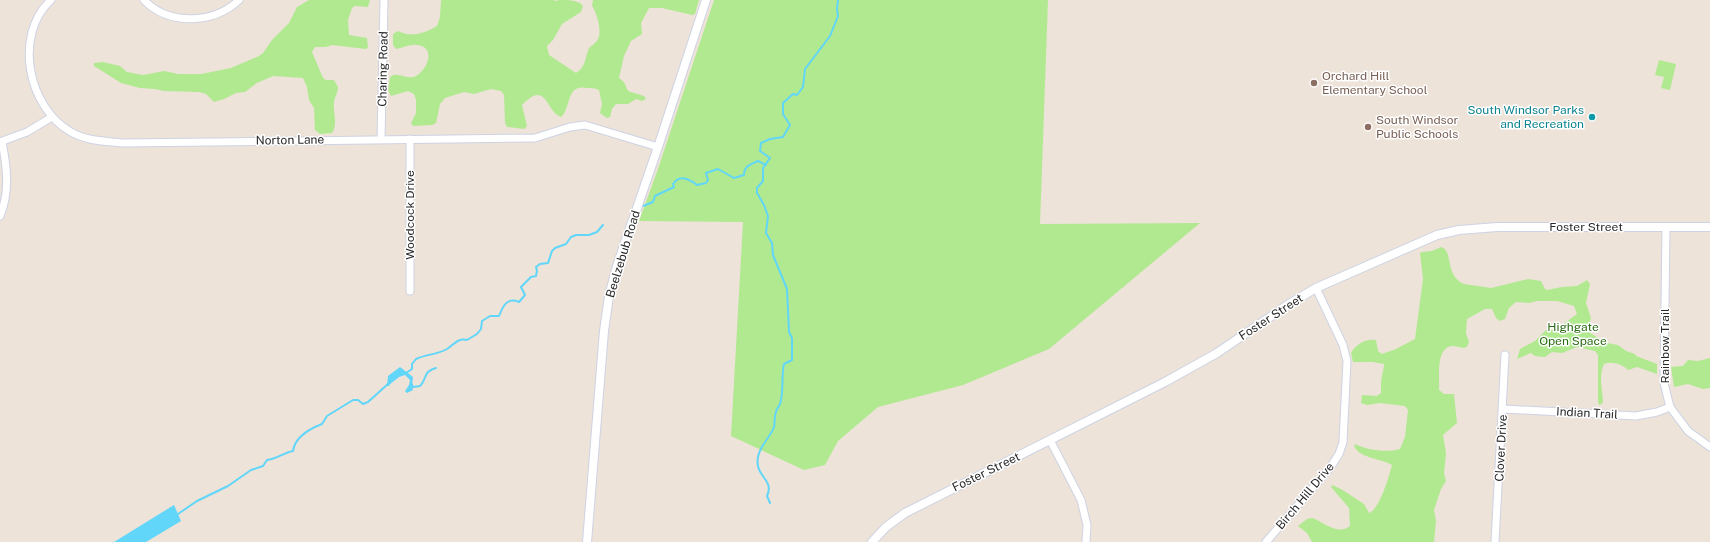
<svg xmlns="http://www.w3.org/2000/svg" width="1710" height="542" font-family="'Public Sans',sans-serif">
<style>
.green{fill:#b1e990}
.water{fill:#61d6f9}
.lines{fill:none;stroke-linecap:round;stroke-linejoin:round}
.stream{stroke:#61d6f9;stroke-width:2}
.minor-casing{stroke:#ced3e3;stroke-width:9}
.tertiary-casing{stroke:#ced3e3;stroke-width:10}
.minor{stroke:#fff;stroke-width:7}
.tertiary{stroke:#fff;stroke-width:8}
.education-dot{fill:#8d6e63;stroke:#fff;stroke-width:1.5}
.culture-dot{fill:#0f9aa8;stroke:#fff;stroke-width:1.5}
.labels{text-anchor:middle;stroke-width:3;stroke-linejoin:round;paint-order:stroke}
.street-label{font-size:12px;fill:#292929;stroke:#fff}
.education-label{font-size:12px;fill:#785e54;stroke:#fff;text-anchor:start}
.culture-label{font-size:12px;fill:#0d838f;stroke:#fff;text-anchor:end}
.park-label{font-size:12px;fill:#296b13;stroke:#fff}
</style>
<rect width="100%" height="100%" fill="#ede3d9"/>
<g class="green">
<path d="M309 0H370L368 7 355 6 352 8 348 20 349 35 367 38 368 47 366 49 332 45 326 47H315L312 52 323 78 326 80H334L338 87C338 93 334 98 334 103 333 112 338 125 332 133L320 134 315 130 314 108 309 100 307 87 303 78 273 76 257 83 245 92 236 93 224 99 214 102 206 94 199 92 164 91 155 89 140 88 121 83 94 66V63L103 62 120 66 127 72 143 75 164 71 178 74H201L231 68 259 56 263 53 272 40 289 23 297 7Z"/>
<path d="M441 0H553L557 1 559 0C568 0 579 0 583 6L581 12 562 24 553 40 547 46 549 55 576 73C586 67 585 57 589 48 592 45 596 43 598 39 602 32 597 12 592 6L593 0H699L695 14 692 15 662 8H649L641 23 642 34 631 41 624 56 619 78 624 82 628 91 644 96 646 99 642 101 636 99 628 104H616L612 109 610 117 607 118 600 113 602 104 599 90C594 88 591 88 586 88 566 84 571 109 561 117 545 111 547 79 522 105L527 126 524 129 507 127 505 123 504 95 501 91 491 89 474 94 464 92 445 98 440 104 436 123 432 125 413 126 411 123 416 113V100L414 94 408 91 391 96 388 90 390 77C397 71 405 79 414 77 426 73 438 47 417 45 411 44 402 48 396 49L393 45V34L398 31C411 38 425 33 437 26L440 17Z"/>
<path d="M714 0H1048L1040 224 1200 223 1049 349 963 385 878 407 838 441 825 465 804 470 731 436 743 222 639 221 658 169Z"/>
<path d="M1659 60 1676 64 1670 90 1661 88 1664 77 1655 75Z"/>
<path d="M1441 247C1454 251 1444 275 1464 284L1491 288 1528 279 1541 281 1545 289 1547 290 1562 287 1577 286 1587 280 1590 284 1586 303 1591 318 1588 327 1590 333 1607 343 1618 345 1626 351 1635 354 1636 356 1657 364V374L1637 367 1628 370C1622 364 1612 361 1604 364 1598 377 1603 391 1603 403L1599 405 1598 402V355L1595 351 1577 347 1562 353 1552 352 1545 357 1535 356 1531 353 1517 359 1520 349 1535 341 1546 330H1555L1577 314 1574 306 1557 301H1537L1529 303 1516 302 1509 308 1505 319 1500 321 1496 318 1492 309H1485L1467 319 1466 333 1469 342 1467 347C1462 349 1458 346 1452 346 1435 348 1440 378 1439 390L1444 394H1454L1457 423 1443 435 1446 453 1444 473 1446 481 1441 489 1434 510 1436 521 1434 542H1312L1307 533 1298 526 1307 519 1312 518C1324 522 1338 536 1350 526L1349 508 1331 487 1332 485 1341 489 1364 504 1369 513C1380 509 1389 476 1392 465 1383 459 1357 458 1354 445L1355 444C1366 450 1388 453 1400 449L1405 437 1408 410 1405 406 1380 403 1367 405 1361 403 1362 395 1377 396 1381 393V381L1384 366V364L1373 362H1353L1351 353C1355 345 1366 338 1376 340L1378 351 1382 354 1396 349 1415 339 1423 279 1420 253 1422 252 1432 251Z"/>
<path d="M1710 358V388L1703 389 1688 384 1674 387 1671 367 1683 366 1688 360 1698 361Z"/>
</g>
<g class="water">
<path d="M400 367 413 377 412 386 413 390 407 393 405 391 409 385 410 380 405 375 399 377 389 385 390 386H387L388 376Z"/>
<path d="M174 505 181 521 146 542H114Z"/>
</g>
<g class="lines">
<g class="stream">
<path d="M643 206 653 202 655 196 674 187 673 184C680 174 689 179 697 185L706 183 708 180 706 173 718 169 734 178 744 175C744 166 751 164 758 161L766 165"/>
<path d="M406 373 412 369V364L416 359C426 354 437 355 447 349 455 344 457 338 467 340L477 334 481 329 482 321 490 316H499C503 306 507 297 519 302L525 295 521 287 531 277 536 276 537 271 536 267 540 264 548 263 552 251 555 248 566 244 571 237 576 235H589L597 232 603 225"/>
<path d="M411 383 413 387 420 386C428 378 422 372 436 368"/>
<path d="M770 503 767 496C775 479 754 477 758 457 760 445 770 438 774 427 775 423 774 417 776 412 776 409 779 407 780 404 784 393 781 377 784 364L792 360V338L789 332 787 289 773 255 772 243 766 233 768 216 764 205 757 193V188L763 181V168L770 158 760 151 761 143 770 139 783 137 790 125 783 114V103L793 94 797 95 803 87 805 69 830 36 838 16 837 9 838 0"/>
<path d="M178 514 197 501 228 486 251 470 263 466 267 460C277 459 283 453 293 451 295 437 309 429 322 424L327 416 353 400H358L363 404 368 402 389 383"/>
</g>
<g class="minor-casing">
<g id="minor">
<path d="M51 0C13 35 28 108 71 132 86 141 105 141 122 143L535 138 570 127 585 125 658 147"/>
<path d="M144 0C169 26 214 24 239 0"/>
<path d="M381 139 384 0"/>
<path d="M410 139V291"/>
<path d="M0 142 27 132 52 117"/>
<path d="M0 216C10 192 7 167 2 142"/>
<path d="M1666 227 1664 383 1670 407 1688 431 1710 447"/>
<path d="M1503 409 1636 416 1657 412 1670 407"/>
<path d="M1050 440 1081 500 1087 525 1086 542"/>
<path d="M1266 542 1330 468 1339 454 1343 442 1347 361 1343 345 1316 288"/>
<path d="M1495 542 1505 355"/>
</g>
</g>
<g class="tertiary-casing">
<g id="tertiary">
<path d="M587 542 604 331 609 296 617 266 658 147 706 0"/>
<path d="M872 542 886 527 905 513 1165 382 1217 353 1289 304 1316 288 1437 235 1459 230 1497 227H1710"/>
</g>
</g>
<use href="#minor" class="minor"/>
<use href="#tertiary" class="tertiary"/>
</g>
<g class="education-dot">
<circle cx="1314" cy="83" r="4"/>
<circle cx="1368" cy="127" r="4"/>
</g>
<circle class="culture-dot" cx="1592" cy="117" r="4"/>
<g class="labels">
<g class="street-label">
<text transform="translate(383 69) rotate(-89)" y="4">Charing Road</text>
<text transform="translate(290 140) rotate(-1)" y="4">Norton Lane</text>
<text transform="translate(410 215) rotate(-90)" y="4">Woodcock Drive</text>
<text x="1586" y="231">Foster Street</text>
<text transform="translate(623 254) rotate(-73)" y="4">Beelzebub Road</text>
<text transform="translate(1271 317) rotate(-33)" y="4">Foster Street</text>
<text transform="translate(1665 346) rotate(-90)" y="4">Rainbow Trail</text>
<text transform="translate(1587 413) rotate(3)" y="4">Indian Trail</text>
<text transform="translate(1501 448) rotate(-87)" y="4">Clover Drive</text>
<text transform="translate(986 472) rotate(-26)" y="4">Foster Street</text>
<text transform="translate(1305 496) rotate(-50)" y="4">Birch Hill Drive</text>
</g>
<g class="education-label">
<text x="1322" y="80">Orchard Hill<tspan x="1322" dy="14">Elementary School</tspan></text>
<text x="1376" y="124">South Windsor<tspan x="1376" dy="14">Public Schools</tspan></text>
</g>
<g class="culture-label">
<text x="1584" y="114">South Windsor Parks<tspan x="1584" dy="14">and Recreation</tspan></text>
</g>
<g class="park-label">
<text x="1573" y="331">Highgate<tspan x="1573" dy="14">Open Space</tspan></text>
</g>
</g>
</svg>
